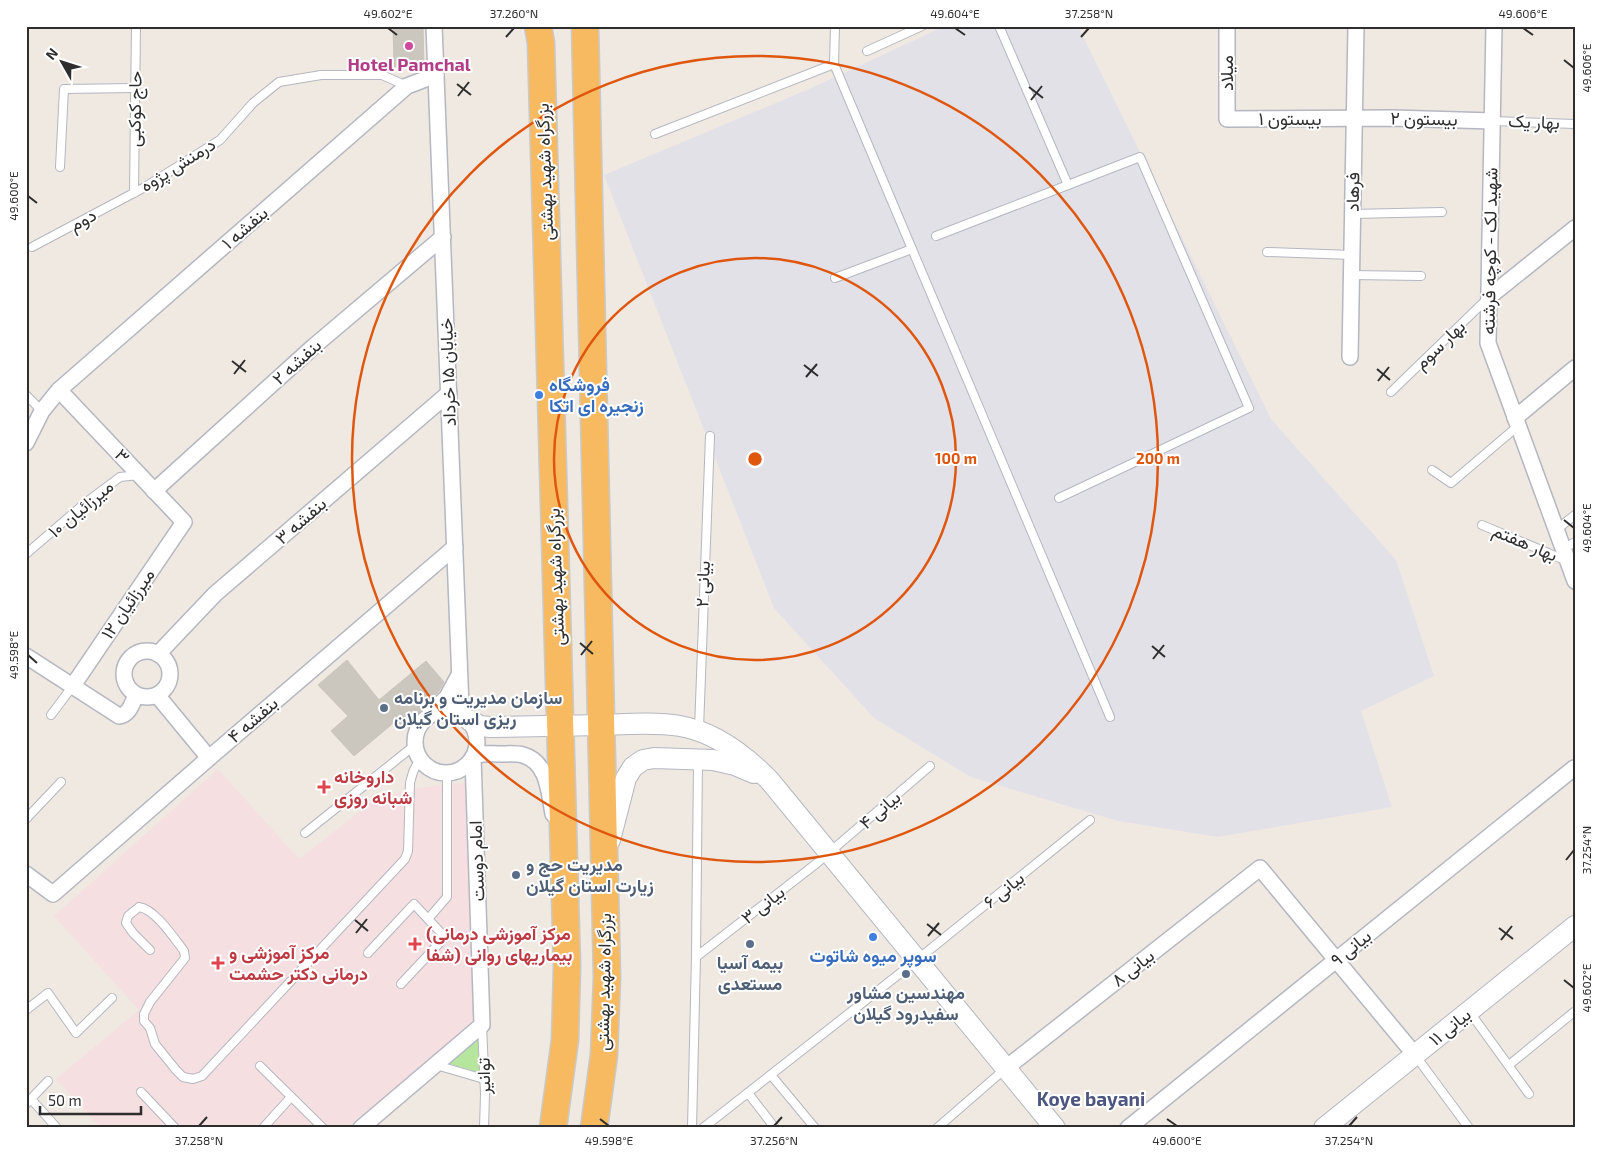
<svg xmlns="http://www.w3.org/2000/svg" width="1601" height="1154" font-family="'Exo 2',Vazirmatn,sans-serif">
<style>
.industrial{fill:#e3e1e8}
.medical{fill:#f5dfe0}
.green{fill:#b6e59e}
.building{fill:#cbc7bf;stroke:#cbc5ba}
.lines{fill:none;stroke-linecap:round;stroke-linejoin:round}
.service-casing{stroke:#b4b7c1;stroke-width:10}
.minor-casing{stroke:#b4b7c1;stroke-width:18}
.tertiary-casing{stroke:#b4b7c1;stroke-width:22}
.trunk-casing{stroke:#c9c9c9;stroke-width:29}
.service{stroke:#fff;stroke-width:8}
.minor{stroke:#fff;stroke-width:15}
.tertiary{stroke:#fff;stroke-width:20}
.trunk{stroke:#f8ba60;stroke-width:26}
.ticks{fill:none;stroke:#2e2e2e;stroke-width:2}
.ring{fill:none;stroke:#df570e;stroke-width:2.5}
.hotel-dot{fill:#d1479c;stroke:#fff;stroke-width:2}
.shop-dot{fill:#3f7fe0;stroke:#fff;stroke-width:2}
.service-dot{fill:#5c6f8a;stroke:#fff;stroke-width:2}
.health-dot{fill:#e0444e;stroke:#fff;stroke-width:2}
.labels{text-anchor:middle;stroke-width:4;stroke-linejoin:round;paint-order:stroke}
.hotel-label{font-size:18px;font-weight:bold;fill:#b23c85;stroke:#fff}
.street-label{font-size:18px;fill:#2e2e2e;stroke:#fff}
.shop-label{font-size:18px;font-weight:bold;fill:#366cbe;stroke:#fff;text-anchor:start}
.service-label{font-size:18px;font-weight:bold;fill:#4e5e75;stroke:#fff;text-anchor:start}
.health-label{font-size:18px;font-weight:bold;fill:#be3a42;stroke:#fff;text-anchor:start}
.neighbourhood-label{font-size:19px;font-weight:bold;fill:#4d5680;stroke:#fff}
.centre{fill:#df570e;stroke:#fff;stroke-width:2.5}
.ring-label{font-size:15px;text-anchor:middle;font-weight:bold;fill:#df570e;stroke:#fff;stroke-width:4;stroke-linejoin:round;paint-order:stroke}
.neatline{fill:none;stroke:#2e2e2e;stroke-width:2}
.ticks-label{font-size:12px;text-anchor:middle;fill:#2e2e2e}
</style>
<rect width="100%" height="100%" fill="#efe9e1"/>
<path class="industrial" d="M945 26H1078L1271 419 1396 560 1434 676 1361 711 1392 807 1218 837 1118 821 971 777 874 718 774 608 604 175 809 89Z"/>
<path class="medical" d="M218 769 299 859 372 802 409 789 470 782 474 1023 347 1128H101L56 1079 139 1010 54 916Z"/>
<path class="green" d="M479 1034 480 1073 447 1063Z"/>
<g class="building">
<path d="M393 26H423L424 66 394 67Z"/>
<path d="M347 660 379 700 426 661 444 682 439 691 423 708 421 715 404 729 397 720 354 756 331 731 348 716 318 685Z"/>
</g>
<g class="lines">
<g class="service-casing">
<g id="service">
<path d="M867 51 922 26"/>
<path d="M834 64 912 249 835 278"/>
<path d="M1493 121 1575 124"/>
<path d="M655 134 834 64 835 26"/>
<path d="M60 167 64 89 135 88"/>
<path d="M134 193 136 26"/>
<path d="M1352 214 1442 212"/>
<path d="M936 236 1068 185 999 26"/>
<path d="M32 247 145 187 220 140 253 103 279 82 321 75H382L407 86"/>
<path d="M912 249 1110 717"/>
<path d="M1267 252 1352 255"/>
<path d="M1351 275 1421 276"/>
<path d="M1391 392 1488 298"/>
<path d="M26 395 42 411"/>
<path d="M1432 470 1451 483 1518 426"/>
<path d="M1059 498 1249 408 1140 157 1068 185"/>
<path d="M1482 525 1567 561"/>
<path d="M1556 530 1575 515"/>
<path d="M1563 549 1575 542"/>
<path d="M26 554 84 504 120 477 139 475"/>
<path d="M51 715 72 687"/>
<path d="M699 729 710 436"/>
<path d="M26 819 61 782"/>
<path d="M305 833 415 745"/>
<path d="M150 950 133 933 126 923 128 916 139 907C155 909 174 938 184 951L185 958 150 1002 144 1014V1021L150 1028 155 1044 176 1070 183 1077 193 1079 202 1076 405 859 408 851 410 783C412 775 414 766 421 760"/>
<path d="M368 953 414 904 428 919"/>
<path d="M696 957 817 863 930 766"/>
<path d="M401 984 445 937 428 919 447 897V773"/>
<path d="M26 1010 48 993 76 1033 112 998"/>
<path d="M1469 1011 1529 1094"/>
<path d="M482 1025 485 1094 484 1128"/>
<path d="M1415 1055 1469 1128"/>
<path d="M436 1065 484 1079"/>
<path d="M1509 1065 1574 1012"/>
<path d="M260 1066 323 1128"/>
<path d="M771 1075 815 1128"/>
<path d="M141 1092 175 1128"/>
<path d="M748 1093 775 1128"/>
<path d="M31 1099 57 1128"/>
<path d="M26 1104 48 1081"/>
<path d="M263 1128 291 1097"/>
<path d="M692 1128 696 957 698 761"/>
<path d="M703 1128 917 960 1090 820"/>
<path d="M937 1128 1005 1069"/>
</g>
</g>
<g class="minor-casing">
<g id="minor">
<path d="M434 26 461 707 466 718"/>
<path d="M1227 26V119L1392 118 1493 121"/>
<path d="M1494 26 1488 343 1575 581"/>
<path d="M1489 297 1575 228"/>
<path d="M1350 357 1356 26"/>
<path d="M59 390 184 522 72 687"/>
<path d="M1515 418 1575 368"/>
<path d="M26 443 42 411 59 390 407 86 436 75"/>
<path d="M154 491 313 347 443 237"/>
<circle cx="147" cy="674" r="23"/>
<path d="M158 654 215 594 449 393"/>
<path d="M26 656 119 716C129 715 132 704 136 695"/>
<path d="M157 695 209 758"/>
<circle cx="446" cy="742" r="31"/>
<path d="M430 714 447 697 459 675"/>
<path d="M473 757C481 752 491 754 500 754 507 754 516 753 523 755 548 762 549 793 553 814"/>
<path d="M26 874 53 894 209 758 455 547"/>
<path d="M1006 1068 1260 868 1415 1055"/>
<path d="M361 1128 482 1025 473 758"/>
<path d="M1128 1128 1574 768"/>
</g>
</g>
<g class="tertiary-casing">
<g id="tertiary">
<path d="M469 720 480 726 490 727C528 726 566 726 604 725 629 724 656 722 680 726 715 732 746 756 770 781L1055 1128"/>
<path d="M610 840 626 778 633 767 643 760 654 758 713 760 735 765 754 773"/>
<path d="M1324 1128 1575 926"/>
</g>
</g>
<g class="trunk-casing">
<g id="trunk">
<path d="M538 26 541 43 567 967 565 1040 553 1128"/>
<path d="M585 26 607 977 604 1055 594 1128"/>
</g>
</g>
<use href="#service" class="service"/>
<use href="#minor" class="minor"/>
<use href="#tertiary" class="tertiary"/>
<use href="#trunk" class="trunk"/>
</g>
<path class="ticks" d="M388 28 397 35M955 28 965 35M1523 28 1533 35M506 37 514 28M1081 37 1089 28M1564 60 1574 68M457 84 471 95M1029 87 1043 98M458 96 469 82M1031 100 1042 86M28 196 37 203M232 361 246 372M804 365 818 376M1377 369 1390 380M234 374 245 360M806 377 817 364M1378 381 1389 367M1564 520 1574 528M580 643 593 654M1152 646 1165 657M28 655 37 663M581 655 592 641M1153 659 1164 645M1566 860 1574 850M355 920 368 931M927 924 941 935M1499 928 1513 939M356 933 367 919M928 936 939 923M1501 940 1512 926M1564 980 1574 988M600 1119 609 1126M1167 1119 1177 1126M199 1126 207 1117M774 1126 782 1117M1349 1126 1357 1117"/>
<g class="ring">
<circle cx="755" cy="459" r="201"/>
<circle cx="755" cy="459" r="403"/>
</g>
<circle class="hotel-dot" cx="409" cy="46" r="5"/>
<g class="shop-dot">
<circle cx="539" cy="395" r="5"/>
<circle cx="873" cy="937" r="5"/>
</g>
<g class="service-dot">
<circle cx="384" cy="708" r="5"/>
<circle cx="516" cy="875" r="5"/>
<circle cx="750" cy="944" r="5"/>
<circle cx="906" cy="974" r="5"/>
</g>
<g class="health-dot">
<path d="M321.5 779.5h5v5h5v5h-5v5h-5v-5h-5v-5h5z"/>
<path d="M412.5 936.5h5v5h5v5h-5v5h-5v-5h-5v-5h5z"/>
<path d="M215.5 955.5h5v5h5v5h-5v5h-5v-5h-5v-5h5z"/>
</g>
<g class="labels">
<g class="hotel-label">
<text x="409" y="71">Hotel Pamchal</text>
</g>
<g class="street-label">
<text transform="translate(1227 73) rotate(-90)" y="6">میلاد</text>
<text transform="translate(135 109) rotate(-89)" y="6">حاج کوکبی</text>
<text x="1290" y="125">بیستون ۱</text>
<text transform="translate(1424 119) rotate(1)" y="6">بیستون ۲</text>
<text transform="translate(1534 122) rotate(2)" y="6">بهار یک</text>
<text transform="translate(178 165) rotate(-32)" y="6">درمنش پژوه</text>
<text transform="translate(545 172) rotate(-92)" y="6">بزرگراه شهید بهشتی</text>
<text transform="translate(1353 192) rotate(-89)" y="6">فرهاد</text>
<text transform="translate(83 220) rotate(-28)" y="6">دوم</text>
<text transform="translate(245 228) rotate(-41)" y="6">بنفشه ۱</text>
<text transform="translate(1490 251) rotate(-89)" y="6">شهید لک - کوچه فرشته</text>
<text transform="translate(1440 345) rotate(-44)" y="6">بهار سوم</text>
<text transform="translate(297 362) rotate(-42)" y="6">بنفشه ۲</text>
<text transform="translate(448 372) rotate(-92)" y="6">خیابان ۱۵ خرداد</text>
<text transform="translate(122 456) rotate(47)" y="6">۳</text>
<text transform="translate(81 509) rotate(-40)" y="6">میرزائیان ۱۰</text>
<text transform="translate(301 521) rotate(-41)" y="6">بنفشه ۳</text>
<text transform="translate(1525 543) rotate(23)" y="6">بهار هفتم</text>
<text transform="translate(556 577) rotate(-92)" y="6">بزرگراه شهید بهشتی</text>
<text transform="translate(703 584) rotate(-88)" y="6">بیانی ۲</text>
<text transform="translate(128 604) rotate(-56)" y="6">میرزائیان ۱۲</text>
<text transform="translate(253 720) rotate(-41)" y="6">بنفشه ۴</text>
<text transform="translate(880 810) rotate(-41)" y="6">بیانی ۴</text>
<text transform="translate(477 861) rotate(-92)" y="6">امام دوست</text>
<text transform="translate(1004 890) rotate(-39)" y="6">بیانی ۶</text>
<text transform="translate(763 905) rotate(-38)" y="6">بیانی ۳</text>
<text transform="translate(1351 948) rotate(-39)" y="6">بیانی ۹</text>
<text transform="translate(1133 968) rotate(-38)" y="6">بیانی ۸</text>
<text transform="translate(604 982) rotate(-89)" y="6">بزرگراه شهید بهشتی</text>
<text transform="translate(1450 1027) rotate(-39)" y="6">بیانی ۱۱</text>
<text transform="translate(484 1076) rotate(-91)" y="6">توانیر</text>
</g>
<g class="shop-label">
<text x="549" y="391">فروشگاه<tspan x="549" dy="21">زنجیره ای اتکا</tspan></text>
<text x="873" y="962" text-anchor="middle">سوپر میوه شاتوت</text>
</g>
<g class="service-label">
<text x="394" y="704">سازمان مدیریت و برنامه<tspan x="394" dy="21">ریزی استان گیلان</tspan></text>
<text x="526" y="871">مدیریت حج و<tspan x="526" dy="21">زیارت استان گیلان</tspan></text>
<text x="750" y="969" text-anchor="middle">بیمه آسیا<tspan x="750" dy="21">مستعدی</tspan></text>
<text x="906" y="999" text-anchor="middle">مهندسین مشاور<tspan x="906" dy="21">سفیدرود گیلان</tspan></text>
</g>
<g class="health-label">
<text x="334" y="783">داروخانه<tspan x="334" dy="21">شبانه روزی</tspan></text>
<text x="426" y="940">(مرکز آموزشی درمانی<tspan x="426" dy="21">بیماریهای روانی (شفا</tspan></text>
<text x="229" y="959">مرکز آموزشی و<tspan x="229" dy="21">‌درمانی دکتر حشمت</tspan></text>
</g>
<g class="neighbourhood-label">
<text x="1091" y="1106">Koye bayani</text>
</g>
</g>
<circle cx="755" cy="459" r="8" class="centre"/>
<g class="ring-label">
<text x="956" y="464">100 m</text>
<text x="1158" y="464">200 m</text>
</g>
<rect width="1601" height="1154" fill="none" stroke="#ffffff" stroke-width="55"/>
<g transform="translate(62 62) rotate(309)" stroke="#ffffff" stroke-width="4" paint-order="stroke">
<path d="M0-4L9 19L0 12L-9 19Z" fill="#2e2e2e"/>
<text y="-8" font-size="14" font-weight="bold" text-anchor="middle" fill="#2e2e2e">N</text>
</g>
<path d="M40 1106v8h101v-8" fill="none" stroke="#2e2e2e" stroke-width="2.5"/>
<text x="48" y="1106" font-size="15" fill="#2e2e2e" stroke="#ffffff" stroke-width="4" paint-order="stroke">50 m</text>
<rect x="28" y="28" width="1546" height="1098" class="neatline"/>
<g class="ticks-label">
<text x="388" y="18">49.602°E</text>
<text x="514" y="18">37.260°N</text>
<text x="955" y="18">49.604°E</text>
<text x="1089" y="18">37.258°N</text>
<text x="1523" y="18">49.606°E</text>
<text transform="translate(1587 68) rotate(-90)" y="4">49.606°E</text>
<text transform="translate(14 196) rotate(-90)" y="4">49.600°E</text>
<text transform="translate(1587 528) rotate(-90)" y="4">49.604°E</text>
<text transform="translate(14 655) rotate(-90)" y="4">49.598°E</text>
<text transform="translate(1587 850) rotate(-90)" y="4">37.254°N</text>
<text transform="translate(1587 988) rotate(-90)" y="4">49.602°E</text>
<text x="199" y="1145">37.258°N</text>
<text x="609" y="1145">49.598°E</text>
<text x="774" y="1145">37.256°N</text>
<text x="1177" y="1145">49.600°E</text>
<text x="1349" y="1145">37.254°N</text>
</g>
</svg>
